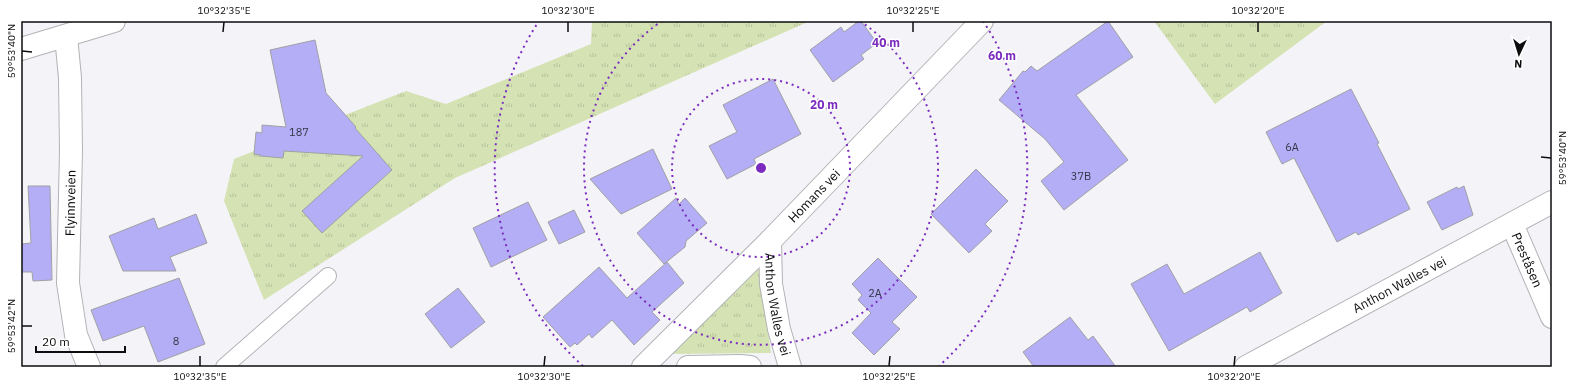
<svg xmlns="http://www.w3.org/2000/svg" width="1573" height="388" font-family="'IBM Plex Sans',sans-serif">
<style>
.grass{fill:url(#grass-tufts)}
.building{fill:#b3aef5;stroke:#a0a0a4}
.lines{fill:none;stroke-linecap:round;stroke-linejoin:round}
.service-casing{stroke:#b3b3b7;stroke-width:18}
.minor-casing{stroke:#b3b3b7;stroke-width:24}
.service{stroke:#fff;stroke-width:16}
.minor{stroke:#fff;stroke-width:22}
.ticks{fill:none;stroke:#0d0d0f;stroke-width:1.5}
.ring{fill:none;stroke:#7b2cbf;stroke-width:2;stroke-dasharray:2 4}
.labels{text-anchor:middle;stroke-width:3;stroke-linejoin:round;paint-order:stroke}
.number-label{font-size:11px;fill:#363548}
.street-label{font-size:13px;fill:#0d0d0f;stroke:#fff}
.centre{fill:#7b2cbf;stroke:#fff;stroke-width:2}
.ring-label{font-size:12px;text-anchor:middle;font-weight:bold;fill:#7b2cbf;stroke:#fff;stroke-width:3;stroke-linejoin:round;paint-order:stroke}
.neatline{fill:none;stroke:#0d0d0f;stroke-width:1.5}
.ticks-label{font-size:10px;text-anchor:middle;fill:#0d0d0f}
</style>
<defs>
<pattern id="grass-tufts" width="24" height="20" patternUnits="userSpaceOnUse"><rect width="24" height="20" fill="#d5e2b3"/><path d="M3 7l-1-3M5 7V3M7 7l1-3M15 17l-1-3M17 17v-4M19 17l1-3" fill="none" stroke="#b6c199"/></pattern>
</defs>
<rect width="100%" height="100%" fill="#f4f4f8"/>
<g class="grass">
<path d="M592 21H810L455 178 264 300 224 201 234 159 406 91 446 104 591 44Z"/>
<path d="M1154 21H1327L1215 104Z"/>
<path d="M759 264 771 353 664 354Z"/>
</g>
<g class="building">
<path d="M859 21H861L877 43 861 55 864 59 833 82 810 50 841 27 844 32Z"/>
<path d="M1108 21 1133 57 1076 95 1128 160 1064 210 1041 181 1064 162 1045 139 999 100 1023 71 1025 72 1031 66 1037 71Z"/>
<path d="M315 40 326 93 356 127 355 128 392 170 322 233 302 211 363 156 284 151 283 158 260 156V155L254 154 256 132 262 133V125L286 127 270 50Z"/>
<path d="M773 79 801 134 754 159 756 164 727 179 709 146 737 132 723 105Z"/>
<path d="M1351 89 1379 143 1377 144 1410 209 1358 235 1356 232 1337 242 1294 158 1282 164 1266 132Z"/>
<path d="M653 149 672 189 621 214 590 179Z"/>
<path d="M976 169 1008 201 985 224 992 231 969 253 931 214Z"/>
<path d="M28 186H50L52 280 33 281 32 272H21V244L31 243Z"/>
<path d="M1464 186 1473 215 1442 230 1427 202 1457 187 1458 189Z"/>
<path d="M676 198 679 204 685 198 707 223 686 241 685 247 664 264 637 233Z"/>
<path d="M528 202 547 240 491 267 473 228Z"/>
<path d="M574 210 585 232 559 244 548 222Z"/>
<path d="M196 214 207 243 170 257 176 271H123L109 236 154 218 158 229Z"/>
<path d="M1260 252 1282 293 1250 312 1247 307 1169 351 1131 284 1167 264 1184 294Z"/>
<path d="M878 258 917 297 892 322 900 329 874 355 852 333 871 313 858 300 862 295 852 284Z"/>
<path d="M667 262 684 283 652 312 660 320 634 345 612 320 592 338 589 334 577 345 575 343 570 347 543 317 599 267 627 298Z"/>
<path d="M179 278 205 344 158 362 144 326 103 341 91 310Z"/>
<path d="M458 288 485 322 451 348 425 314Z"/>
<path d="M1070 317 1088 340 1093 336 1116 367H1034L1023 352Z"/>
</g>
<g class="lines">
<g class="service-casing">
<path id="service" d="M224 367 328 276"/>
</g>
<g class="minor-casing">
<g id="minor">
<path d="M66 36 70 78 71 151 68 283 76 335 89 367"/>
<path d="M21 49 114 21"/>
<path id="s1" d="M1512 224 1552 317"/>
<path id="s2" d="M770 241 771 284 779 329 790 367"/>
<path id="s3" d="M643 367 770 241 982 21"/>
<path d="M688 367 740 366 750 367"/>
<path id="s4" d="M1246 367 1552 202"/>
</g>
</g>
<use href="#service" class="service"/>
<use href="#minor" class="minor"/>
</g>
<path class="ticks" d="M223 32 224 22M568 32V22M913 32V22M1258 32V22M22 51 32 52M1541 157 1551 158M22 326H32M200 366V356M544 366 545 356M889 366 890 356M1234 366 1235 356"/>
<g class="ring">
<circle cx="761" cy="168" r="89"/>
<path d="M860 21A177 177 0 1 1 662 21"/>
<path d="M583 366A266 266 0 0 1 539 21M983 21A266 266 0 0 1 939 366"/>
</g>
<g class="labels">
<g class="number-label">
<text x="299" y="136">187</text>
<text x="1292" y="151">6A</text>
<text x="1081" y="180">37B</text>
<text x="875" y="297">2A</text>
<text x="176" y="345">8</text>
</g>
<g class="street-label">
<text dy="5" stroke="none"><textPath href="#s3" startOffset="242">Homans vei</textPath></text>
<text transform="translate(70 203) rotate(-89)" y="5">Flyinnveien</text>
<text dy="5" stroke="none"><textPath href="#s1" startOffset="39">Preståsen</textPath></text>
<text dy="5" stroke="none"><textPath href="#s4" startOffset="174">Anthon Walles vei</textPath></text>
<text dy="5" stroke="none"><textPath href="#s2" startOffset="64">Anthon Walles vei</textPath></text>
</g>
</g>
<circle cx="761" cy="168" r="6" class="centre"/>
<g class="ring-label">
<text x="886" y="47">40 m</text>
<text x="1002" y="60">60 m</text>
<text x="824" y="109">20 m</text>
</g>
<rect width="1573" height="388" fill="none" stroke="#ffffff" stroke-width="44"/>
<g transform="translate(1519 54) rotate(184)" stroke="#ffffff" stroke-width="3" paint-order="stroke">
<path d="M0-3L7 15L0 10L-7 15Z" fill="#0d0d0f"/>
<text y="-6" font-size="11" font-weight="bold" text-anchor="middle" fill="#0d0d0f">N</text>
</g>
<path d="M36 346v6h89v-6" fill="none" stroke="#0d0d0f" stroke-width="2"/>
<text x="42" y="346" font-size="12" fill="#0d0d0f" stroke="#ffffff" stroke-width="3" paint-order="stroke">20 m</text>
<rect x="22" y="22" width="1529" height="344" class="neatline"/>
<g class="ticks-label">
<text x="224" y="14">10°32'35"E</text>
<text x="568" y="14">10°32'30"E</text>
<text x="913" y="14">10°32'25"E</text>
<text x="1258" y="14">10°32'20"E</text>
<text transform="translate(11 51) rotate(-90)" y="4">59°53'40"N</text>
<text transform="translate(1562 158) rotate(-90)" y="4">59°53'40"N</text>
<text transform="translate(11 326) rotate(-90)" y="4">59°53'42"N</text>
<text x="200" y="380">10°32'35"E</text>
<text x="544" y="380">10°32'30"E</text>
<text x="889" y="380">10°32'25"E</text>
<text x="1234" y="380">10°32'20"E</text>
</g>
</svg>
